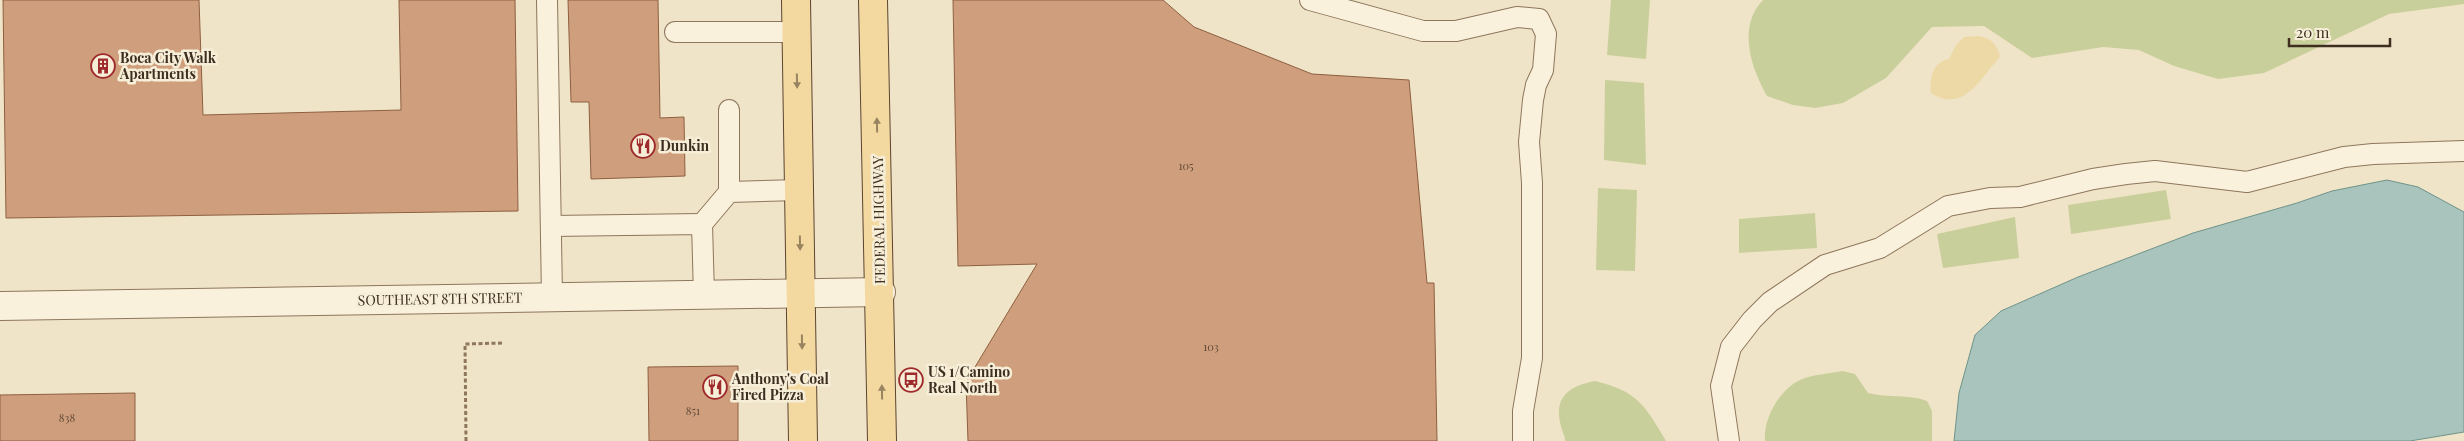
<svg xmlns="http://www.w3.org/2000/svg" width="2464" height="441" font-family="'Playfair Display',serif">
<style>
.green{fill:#c9cf9b}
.sand{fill:#ecd9a5}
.water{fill:#a9c4bc;stroke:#6f938a}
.building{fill:#cf9f7d;stroke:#8d5f41}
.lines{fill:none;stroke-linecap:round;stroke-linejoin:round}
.lane-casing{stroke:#8d765c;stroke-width:22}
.street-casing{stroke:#8d765c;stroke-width:30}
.primary-casing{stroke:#5b4430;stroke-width:30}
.path{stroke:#8d765c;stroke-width:3;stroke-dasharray:4 2.5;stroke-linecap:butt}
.lane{stroke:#faf1dc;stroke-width:20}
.street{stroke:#faf1dc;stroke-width:28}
.primary{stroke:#f3d9a0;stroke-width:28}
.oneway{fill:#988460}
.labels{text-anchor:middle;stroke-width:5;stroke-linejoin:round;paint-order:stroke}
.number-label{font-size:11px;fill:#624a37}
.poi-label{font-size:14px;font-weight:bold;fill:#3d2e20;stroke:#f7eed8;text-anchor:start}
.street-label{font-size:14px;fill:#3d2e20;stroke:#f7eed8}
</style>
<rect width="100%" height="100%" fill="#f0e4c8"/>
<g class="green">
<path d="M1611 0H1650L1646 59 1607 55Z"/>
<path d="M1763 0H2464V4L2389 14 2264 73 2218 79 2174 66 2139 50 2103 47 2032 58 1984 26 1932 27 1886 78 1843 103 1815 108 1793 105 1767 96C1751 68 1737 27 1763 0Z"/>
<path d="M1605 80 1644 83 1646 165 1604 160Z"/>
<path d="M1598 188 1637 190 1635 271 1596 270Z"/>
<path d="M2166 190 2171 219 2071 234 2068 205Z"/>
<path d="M1815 213 1817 248 1739 253V219Z"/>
<path d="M2015 217 2019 258 1943 268 1937 234Z"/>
<path d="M1842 371 1855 374 1868 393C1888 398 1908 394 1927 401L1932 411V441H1765C1763 419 1779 390 1800 380 1813 374 1829 374 1842 371Z"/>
<path d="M1595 381C1637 391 1645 405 1666 441H1565C1565 435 1562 432 1561 426 1553 397 1569 386 1595 381Z"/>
</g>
<path class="sand" d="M1978 36C1991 38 1996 43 2000 56 1997 62 1992 65 1988 71 1974 90 1956 110 1931 93 1929 78 1933 62 1949 59L1956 45 1964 37Z"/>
<path class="water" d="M2387 180 2418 187 2464 212V432L2410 441H1954L1959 393 1975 335 2001 311 2078 277 2193 233 2297 203 2332 191Z"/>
<g class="building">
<path d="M3 0H199L203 115 401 110 399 0H515L518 211 6 218Z"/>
<path d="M568 0H658L660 118 684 117 685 176 591 179 589 102H571Z"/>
<path d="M953 0H1163L1194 27 1312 74 1409 80 1427 283H1434L1437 441H968L966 382 1037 264 958 266Z"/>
<path d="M738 366V441H649L648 367Z"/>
<path d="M135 393V441H0V395Z"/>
</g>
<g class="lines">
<g class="lane-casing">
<g id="lane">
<path d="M547 0 552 297"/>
<path d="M1310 0 1423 31H1456L1517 17 1539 19 1546 34 1543 70 1536 85 1533 100 1529 142 1532 183V358L1523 411V441"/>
<path d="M675 32H796"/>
<path d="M729 110V192"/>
<path d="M702 224 729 192 799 190"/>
<path d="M551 226 702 224 704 295"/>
<path d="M1729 441 1721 386 1731 347 1752 320 1770 302 1825 265 1880 248 1948 206 1990 198 2020 197 2093 179 2126 174 2155 171 2247 182 2344 157 2373 154 2464 151"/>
</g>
</g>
<g class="street-casing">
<path id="street" d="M0 306 881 292"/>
</g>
<g class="primary-casing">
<g id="primary">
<path d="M796 0 803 441"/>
<path d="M873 0 882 441"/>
</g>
</g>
<path class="path" d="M466 441 465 344 503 343"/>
<use href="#lane" class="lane"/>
<use href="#street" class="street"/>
<use href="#primary" class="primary"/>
</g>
<defs><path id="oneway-solid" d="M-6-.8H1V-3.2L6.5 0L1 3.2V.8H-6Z" transform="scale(1.25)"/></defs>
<g class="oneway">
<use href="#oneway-solid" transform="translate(797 81) rotate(89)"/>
<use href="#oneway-solid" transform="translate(877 125) rotate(-91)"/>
<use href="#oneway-solid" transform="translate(800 243) rotate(89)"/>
<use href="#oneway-solid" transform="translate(802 342) rotate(89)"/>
<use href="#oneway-solid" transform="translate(882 392) rotate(-91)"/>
</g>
<defs>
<g id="building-ring" transform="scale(1.25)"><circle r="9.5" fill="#f7eed8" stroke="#9e2a2b" stroke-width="1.5"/><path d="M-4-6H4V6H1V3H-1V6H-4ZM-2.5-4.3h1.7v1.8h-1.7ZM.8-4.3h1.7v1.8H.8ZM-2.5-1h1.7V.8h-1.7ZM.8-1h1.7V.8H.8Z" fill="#9e2a2b"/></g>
<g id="restaurant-ring" transform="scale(1.25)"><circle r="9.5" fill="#f7eed8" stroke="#9e2a2b" stroke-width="1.5"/><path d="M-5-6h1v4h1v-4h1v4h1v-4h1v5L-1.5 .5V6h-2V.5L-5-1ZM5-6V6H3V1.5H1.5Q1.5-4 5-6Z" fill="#9e2a2b"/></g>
<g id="bus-ring" transform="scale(1.25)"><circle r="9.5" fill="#f7eed8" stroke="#9e2a2b" stroke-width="1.5"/><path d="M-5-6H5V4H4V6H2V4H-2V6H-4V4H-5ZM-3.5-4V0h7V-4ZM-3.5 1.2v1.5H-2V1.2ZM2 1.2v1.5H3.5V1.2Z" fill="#9e2a2b"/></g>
</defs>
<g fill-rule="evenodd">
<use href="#building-ring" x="103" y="66"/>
<use href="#restaurant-ring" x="643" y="146"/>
<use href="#bus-ring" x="911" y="380"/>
<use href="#restaurant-ring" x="715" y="387"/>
</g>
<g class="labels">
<g class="number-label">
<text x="1186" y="170">105</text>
<text x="1211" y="351">103</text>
<text x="693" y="415">851</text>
<text x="67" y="422">838</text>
</g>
<g class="poi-label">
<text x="120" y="63">Boca City Walk<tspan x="120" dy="16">Apartments</tspan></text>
<text x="660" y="151">Dunkin</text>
<text x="928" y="377">US 1/Camino<tspan x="928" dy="16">Real North</tspan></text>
<text x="732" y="384">Anthony's Coal<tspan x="732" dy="16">Fired Pizza</tspan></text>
</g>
<g class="street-label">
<text transform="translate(879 220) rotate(-91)" y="5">FEDERAL HIGHWAY</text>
<text transform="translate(440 299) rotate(-1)" y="5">SOUTHEAST 8TH STREET</text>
</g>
</g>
<path d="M2289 38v8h101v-8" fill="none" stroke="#3d2e20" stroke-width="2.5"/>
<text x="2296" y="38" font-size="15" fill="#3d2e20" stroke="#f7eed8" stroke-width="4" paint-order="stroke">20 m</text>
</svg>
